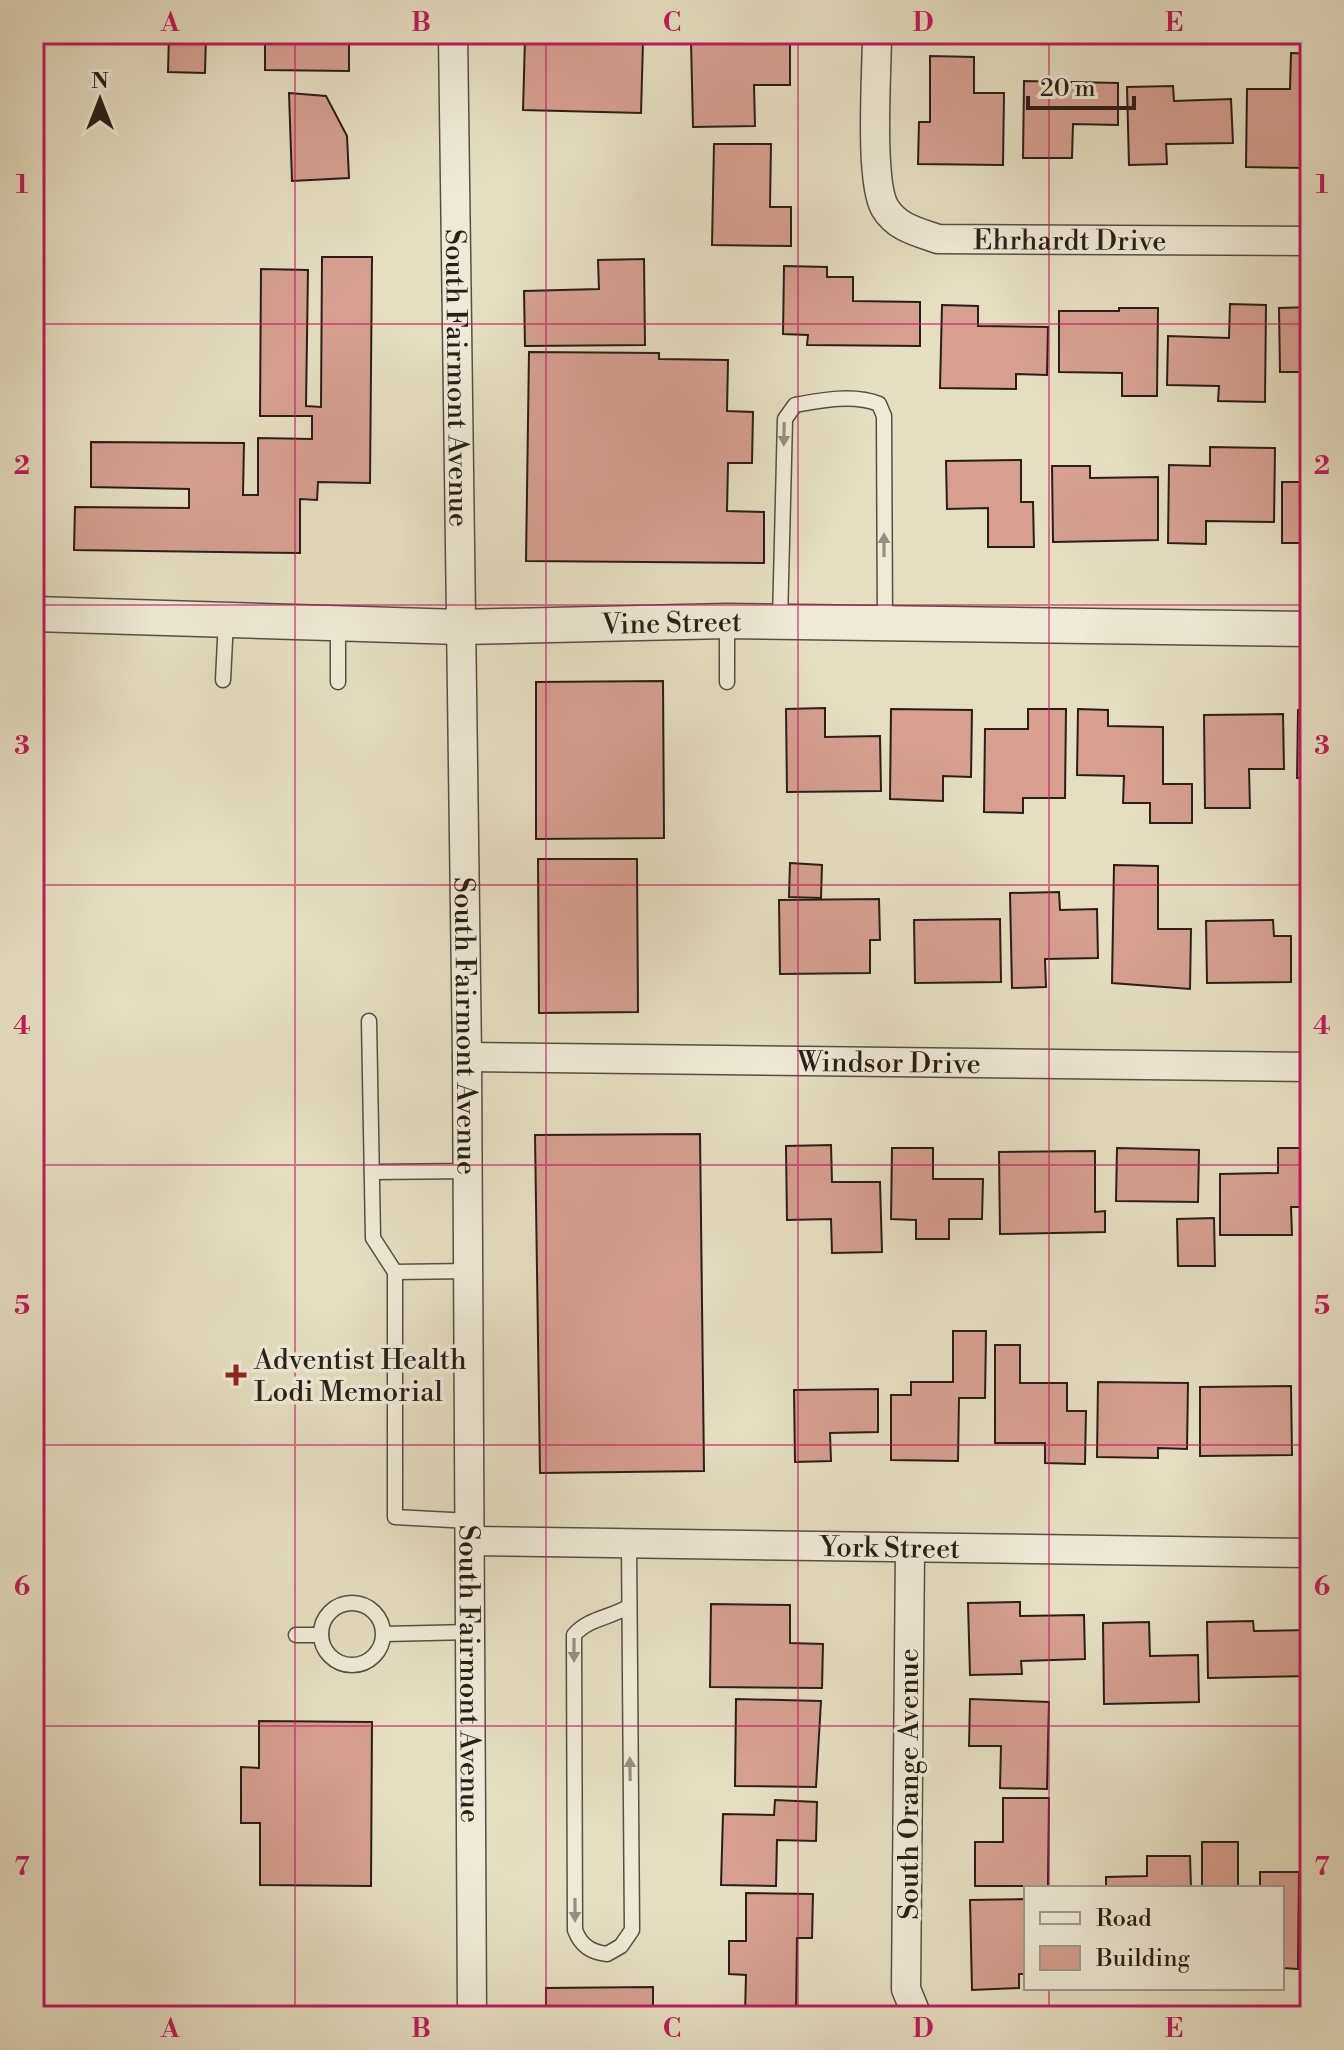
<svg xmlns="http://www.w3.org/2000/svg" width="1344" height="2050" font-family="'Libre Bodoni',serif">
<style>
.building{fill:#d69f90;stroke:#291e18;stroke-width:2}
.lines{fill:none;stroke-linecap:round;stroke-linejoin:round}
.service-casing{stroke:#584e42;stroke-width:17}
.minor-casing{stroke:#584e42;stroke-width:31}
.tertiary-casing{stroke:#584e42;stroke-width:37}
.service{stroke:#eeead7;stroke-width:14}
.minor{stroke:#eeead7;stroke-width:28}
.tertiary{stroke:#eeead7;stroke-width:34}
.oneway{fill:#958e81}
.grid{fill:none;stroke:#c2185b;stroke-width:2;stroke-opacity:0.55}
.poi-dot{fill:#8f2418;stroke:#eeead7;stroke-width:3}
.labels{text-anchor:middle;stroke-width:7;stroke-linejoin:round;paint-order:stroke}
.street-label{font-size:28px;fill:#291e18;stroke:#eeead7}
.poi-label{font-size:28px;fill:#291e18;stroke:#eeead7;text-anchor:start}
.neatline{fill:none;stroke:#c2185b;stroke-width:3}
.grid-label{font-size:26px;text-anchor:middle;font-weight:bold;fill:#c2185b}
</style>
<rect width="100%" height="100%" fill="#e5dec1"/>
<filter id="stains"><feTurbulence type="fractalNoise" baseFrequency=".0025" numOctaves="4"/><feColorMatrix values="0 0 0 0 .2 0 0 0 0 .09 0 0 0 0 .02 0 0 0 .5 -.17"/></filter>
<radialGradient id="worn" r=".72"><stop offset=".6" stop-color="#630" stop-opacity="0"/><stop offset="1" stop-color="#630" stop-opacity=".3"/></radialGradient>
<g class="building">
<path d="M169 34H206L205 73 168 72Z"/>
<path d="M277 34H349V71L265 70V43H276Z"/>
<path d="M525 39 643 42 641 113 523 110Z"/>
<path d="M790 40V85H754L755 126 693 127 691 42Z"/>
<path d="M1291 53 1310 54V96H1306L1305 114 1310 115 1309 168 1246 167 1247 89H1290Z"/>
<path d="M930 56 974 57V93H1004L1003 165 918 164 919 122H930Z"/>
<path d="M1024 81 1118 83V125L1073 124 1072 158H1023Z"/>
<path d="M1173 86 1174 101 1231 99 1233 143 1166 144 1167 164 1129 165 1127 87Z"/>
<path d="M289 93 326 96 347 136 349 178 292 181Z"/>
<path d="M714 144H771L770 207H791V246L712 245Z"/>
<path d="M322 257H372L370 483 318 482 317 500 300 499V553L74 550 75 507 189 508V489L91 487V442L244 443 243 495H258V438L312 439V416H260L261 269 308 270 306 406 321 407Z"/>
<path d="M644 259 645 345 525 346 524 291 599 289 598 260Z"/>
<path d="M784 266 827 267V277H853V301L920 302V346L807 345 808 335 783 334Z"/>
<path d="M1230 304 1266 305 1265 402 1218 401 1219 386 1167 385 1168 336 1229 338Z"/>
<path d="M942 305 978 306V326L1048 327 1047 375 1016 374V389L940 388Z"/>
<path d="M1310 307V372H1280L1279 308Z"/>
<path d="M1119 308H1158L1157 396H1122V373L1059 372V311H1119Z"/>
<path d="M529 352 659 353V359L728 360 727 411 753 412 752 463H728L727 511 764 512V563L526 561Z"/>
<path d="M1210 447 1275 448 1274 522 1206 521V544L1168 543 1169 465 1210 466Z"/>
<path d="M1021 460V502H1033L1034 547H988V508L947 509 946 461Z"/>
<path d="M1052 466H1090V478L1158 477V540L1053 542Z"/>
<rect x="1282" y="482" width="28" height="61"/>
<path d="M663 681 664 838 536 839V682Z"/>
<path d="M825 708V737L880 736 881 791 787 792 786 709Z"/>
<path d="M891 709 972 710 971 777 943 776V801L890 799Z"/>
<path d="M1028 709H1066L1065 798H1023V813L984 812 985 729H1028Z"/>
<path d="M1078 709 1108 710V726L1163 727V784H1192V823H1150V803H1123L1124 776 1077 775Z"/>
<path d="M1298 710H1310V778H1297Z"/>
<path d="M1283 714 1284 769H1249L1250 808H1205L1204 715Z"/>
<path d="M538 859H637L638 1012 539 1013Z"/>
<path d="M790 863 822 865 821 898 789 897Z"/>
<path d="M1114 865 1158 866V929H1191L1190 989 1112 983Z"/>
<path d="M1059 892 1060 910 1097 909 1098 958 1045 959 1046 987 1012 988 1010 893Z"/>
<path d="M879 899 880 940H870V973L780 974 779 900Z"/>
<path d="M1303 907H1310V988L1304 989Z"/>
<path d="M1000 919 1001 982 915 983 914 920Z"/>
<path d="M1273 920 1274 936H1291V982L1207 983 1206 921Z"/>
<path d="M700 1134 704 1471 540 1473 535 1135Z"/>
<path d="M831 1145 832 1182H880L882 1252 832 1253 831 1219 787 1220 786 1146Z"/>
<path d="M892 1148H933V1179H983L982 1219H949V1239H916V1220L891 1219Z"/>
<path d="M1117 1148 1199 1150 1198 1202 1116 1201Z"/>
<path d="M1278 1148H1310V1207H1291L1292 1235H1220V1174L1278 1173Z"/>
<path d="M1095 1151V1212L1105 1211V1232L1000 1234 999 1152Z"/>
<path d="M1214 1218 1215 1266H1178L1177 1219Z"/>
<path d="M953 1331H986L985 1398H959L958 1461 891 1460V1395H911V1382H953Z"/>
<path d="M995 1345H1020V1383H1067V1411H1086L1085 1464 1045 1463V1443H995Z"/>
<path d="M1098 1382 1188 1383 1187 1449 1158 1448V1458L1097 1457Z"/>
<path d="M1303 1382H1310V1434H1304Z"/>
<path d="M1291 1386 1292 1455 1200 1456V1387Z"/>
<path d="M878 1389V1432L830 1433 831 1461 795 1462 794 1390Z"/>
<path d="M1020 1602V1616L1084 1615 1085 1659 1021 1661 1022 1674 970 1675 968 1603Z"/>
<path d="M711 1604 790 1605V1643L823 1644 822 1688 710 1687Z"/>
<path d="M1253 1621 1254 1631 1310 1630V1676L1208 1678 1207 1622Z"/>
<path d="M1149 1622 1150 1656 1198 1655 1199 1702 1104 1704 1103 1623Z"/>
<path d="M736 1699 821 1701 816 1787 735 1786Z"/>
<path d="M970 1699 1049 1702 1047 1789 1000 1788 1001 1746H969Z"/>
<path d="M259 1721 372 1722 371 1886 260 1885V1823H241V1767L259 1768Z"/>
<path d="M1003 1798H1049L1048 1886H975V1842H1003Z"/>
<path d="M775 1800 817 1802 816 1841 777 1840 776 1886 721 1885 723 1814 774 1815Z"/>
<rect x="1202" y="1842" width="36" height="46"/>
<path d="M1147 1856H1190L1191 1888H1106V1877L1147 1876Z"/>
<path d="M1307 1859H1310V1931H1308Z"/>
<path d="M1260 1872H1299L1298 1969 1282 1968V1888H1260Z"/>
<path d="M746 1893 813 1894 812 1938H797L796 2014 745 2013 746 1975 729 1974V1941H746Z"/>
<path d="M1026 1899V1974H1019V1988L972 1990 970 1900Z"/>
<path d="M653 1987V2016H546V1988Z"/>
</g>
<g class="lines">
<g class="service-casing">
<g id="service">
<path d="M34 344V338"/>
<path d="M780 621 785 419 795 405C822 400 854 394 879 404L884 416 885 623"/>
<path d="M338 624V682"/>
<path d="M223 680 226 620"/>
<path d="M727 682V621"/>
<path d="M369 1021 373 1238 395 1272V1517L470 1521"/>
<path d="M372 1172 468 1171"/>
<path d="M395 1272 469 1271"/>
<circle cx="352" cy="1634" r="31"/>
<path d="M628 1607C609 1618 587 1619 574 1635L575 1930C581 1946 591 1952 607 1954L621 1946 632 1930 629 1544"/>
<path d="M384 1634 471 1632"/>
<path d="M296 1635H321"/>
</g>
</g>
<g class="minor-casing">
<g id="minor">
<path id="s1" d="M453 34 467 1057 472 2016"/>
<path id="s2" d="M877 34C877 70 869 181 885 208 897 228 918 232 938 239L1310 241"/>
<path id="s3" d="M467 1057 1310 1067"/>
<path id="s4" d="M470 1541 1310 1553"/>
<path d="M910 1550 906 1989 917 2016"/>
</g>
</g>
<g class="tertiary-casing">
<g id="tertiary">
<path id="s5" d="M34 614 460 627 727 621 1310 629"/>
</g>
</g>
<use href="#service" class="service"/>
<use href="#minor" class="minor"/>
<use href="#tertiary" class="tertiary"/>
</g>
<defs><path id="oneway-solid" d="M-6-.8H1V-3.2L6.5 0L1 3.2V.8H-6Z" transform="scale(2)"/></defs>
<g class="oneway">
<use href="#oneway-solid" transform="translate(784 434) rotate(91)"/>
<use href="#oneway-solid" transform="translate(884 545) rotate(-90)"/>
<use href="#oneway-solid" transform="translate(574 1650) rotate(90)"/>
<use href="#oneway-solid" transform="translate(630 1769) rotate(-91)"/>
<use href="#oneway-solid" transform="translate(575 1910) rotate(90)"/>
</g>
<path class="grid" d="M295 34V2016M546 34V2016M798 34V2016M1049 34V1888M34 324H1310M34 605H1310M34 885H1310M34 1165H1310M34 1445H1310M34 1726H1310M1049 1988V2016"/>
<path class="poi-dot" d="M232 1363h8v8h8v8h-8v8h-8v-8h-8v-8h8z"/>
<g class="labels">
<g class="street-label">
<text dy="10" stroke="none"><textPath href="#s2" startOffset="370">Ehrhardt Drive</textPath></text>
<text dy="10" stroke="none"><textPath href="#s1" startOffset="344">South Fairmont Avenue</textPath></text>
<text dy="10" stroke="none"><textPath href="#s5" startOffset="638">Vine Street</textPath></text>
<text dy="10" stroke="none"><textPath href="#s1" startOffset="992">South Fairmont Avenue</textPath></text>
<text dy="10" stroke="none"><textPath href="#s3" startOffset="422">Windsor Drive</textPath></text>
<text dy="10" stroke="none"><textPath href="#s4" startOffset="420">York Street</textPath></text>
<text dy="10" stroke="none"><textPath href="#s1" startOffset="1640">South Fairmont Avenue</textPath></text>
<text transform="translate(908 1784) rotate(-90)" y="10">South Orange Avenue</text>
</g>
<g class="poi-label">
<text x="254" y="1369">Adventist Health<tspan x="254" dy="32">Lodi Memorial</tspan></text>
</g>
</g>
<rect width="1344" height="2050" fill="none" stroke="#e5dec1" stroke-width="88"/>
<rect x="1024" y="1886" width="260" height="104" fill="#eeead7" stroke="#9f988b" stroke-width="2"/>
<rect x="1040" y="1912" width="40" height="12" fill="#eeead7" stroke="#9f988b" stroke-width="2"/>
<text x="1096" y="1926" font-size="24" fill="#291e18">Road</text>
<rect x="1040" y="1946" width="40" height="24" fill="#d69f90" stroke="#9f988b" stroke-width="2"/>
<text x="1096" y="1966" font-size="24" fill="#291e18">Building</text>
<g transform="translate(100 100)" stroke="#eeead7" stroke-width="6" paint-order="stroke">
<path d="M0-6L14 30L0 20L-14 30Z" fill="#291e18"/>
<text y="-12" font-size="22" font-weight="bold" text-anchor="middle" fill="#291e18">N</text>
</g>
<path d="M1028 96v12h106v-12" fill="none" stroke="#291e18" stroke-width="4"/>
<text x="1040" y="96" font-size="24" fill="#291e18" stroke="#eeead7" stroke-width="6" paint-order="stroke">20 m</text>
<rect x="44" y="44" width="1256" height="1962" class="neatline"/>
<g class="grid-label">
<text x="170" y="31">A</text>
<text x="421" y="31">B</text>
<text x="672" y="31">C</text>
<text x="923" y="31">D</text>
<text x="1174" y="31">E</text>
<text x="22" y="193">1</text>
<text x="1322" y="193">1</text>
<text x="22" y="474">2</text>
<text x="1322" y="474">2</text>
<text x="22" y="754">3</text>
<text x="1322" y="754">3</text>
<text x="22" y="1034">4</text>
<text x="1322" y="1034">4</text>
<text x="22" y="1314">5</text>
<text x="1322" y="1314">5</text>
<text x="22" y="1595">6</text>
<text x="1322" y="1595">6</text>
<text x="22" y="1875">7</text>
<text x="1322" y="1875">7</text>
<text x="170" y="2037">A</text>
<text x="421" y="2037">B</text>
<text x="672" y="2037">C</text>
<text x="923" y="2037">D</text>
<text x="1174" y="2037">E</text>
</g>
<rect width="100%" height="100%" filter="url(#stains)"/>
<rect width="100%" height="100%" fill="url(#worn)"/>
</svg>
